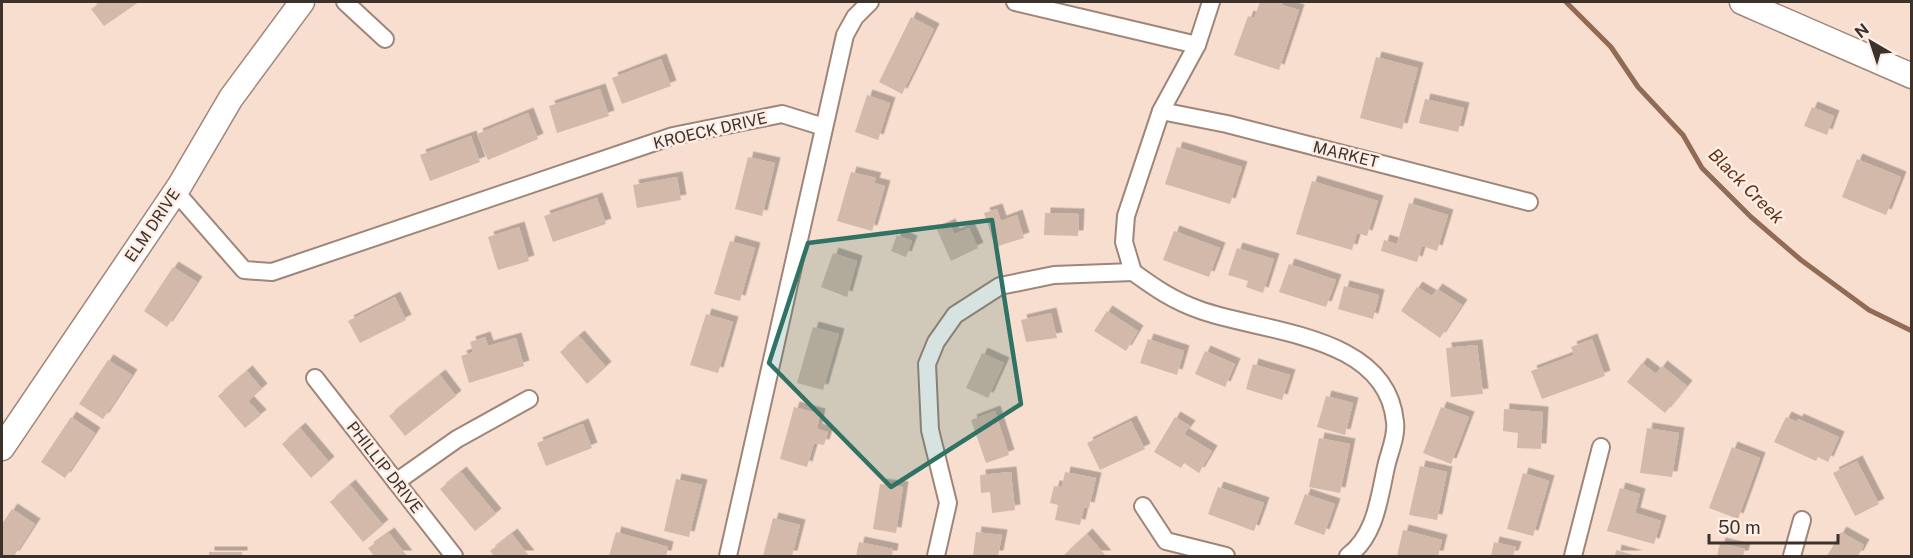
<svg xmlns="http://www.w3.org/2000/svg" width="1913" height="558" font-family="'Public Sans',sans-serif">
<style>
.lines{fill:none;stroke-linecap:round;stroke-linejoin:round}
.stream{stroke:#916b55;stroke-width:5}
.building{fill:#d2b9aa;filter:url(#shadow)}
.street-casing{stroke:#9e8679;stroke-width:20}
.secondary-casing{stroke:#9e8679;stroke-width:27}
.street{stroke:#fff;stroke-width:16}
.secondary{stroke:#fff;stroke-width:24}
.marked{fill:#307365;fill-opacity:0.2;stroke:#307365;stroke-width:4.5;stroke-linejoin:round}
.labels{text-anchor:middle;stroke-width:5;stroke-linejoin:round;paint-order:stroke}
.street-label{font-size:16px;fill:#3c322c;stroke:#fdede4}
.water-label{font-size:18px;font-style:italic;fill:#633312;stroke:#fdede4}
</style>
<defs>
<filter id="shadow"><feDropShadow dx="5.5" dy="-5.5" stdDeviation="0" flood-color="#0004"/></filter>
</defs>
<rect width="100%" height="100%" fill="#f8decf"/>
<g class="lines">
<path class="stream" d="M1566 2 1611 47 1638 87 1683 135 1702 168 1751 217 1801 260 1869 310 1912 331"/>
</g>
<g class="building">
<path d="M101 2H139L104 26 91 9Z"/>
<path d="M1260 2H1283L1282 5 1299 10 1279 70 1234 55 1248 16 1254 18Z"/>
<path d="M911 17 934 29 902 94 879 82Z"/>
<path d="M1376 57 1418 68 1402 129 1360 118Z"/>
<path d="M661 59 671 86 622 104 612 78Z"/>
<path d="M600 89 609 116 557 133 549 106Z"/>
<path d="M867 95 890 103 878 140 855 132Z"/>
<path d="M1425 99 1464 108 1458 132 1419 123Z"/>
<path d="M1812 107 1834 116 1827 135 1804 126Z"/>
<path d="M528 113 538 139 488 160 477 134Z"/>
<path d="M471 136 480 162 430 181 420 155Z"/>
<path d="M1177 147 1242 167 1230 204 1165 184Z"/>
<path d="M748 157 775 163 762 216 735 209Z"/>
<path d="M1857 159 1901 177 1886 215 1842 197Z"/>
<path d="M851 172 876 178 874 183 885 186 872 231 837 221Z"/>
<path d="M677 177 681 200 637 208 633 185Z"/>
<path d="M1312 181 1378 201 1367 236 1357 233 1352 250 1296 234Z"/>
<path d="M597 198 606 224 553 242 544 216Z"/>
<path d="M1409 203 1448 215 1437 251 1422 246 1417 262 1381 251 1384 240 1397 244Z"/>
<path d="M997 209 1001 221 1017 215 1024 238 995 247 984 213Z"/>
<path d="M1045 213 1079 214 1078 236 1044 235Z"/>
<path d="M950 224 954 234 969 228 978 248 951 261 937 230Z"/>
<path d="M519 227 529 261 498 270 488 237Z"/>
<path d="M1174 231 1220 248 1209 277 1163 260Z"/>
<path d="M897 235 912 241 906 257 891 251Z"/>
<path d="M730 241 755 248 740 301 714 294Z"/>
<path d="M1237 248 1274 259 1263 293 1246 287 1248 281 1228 275Z"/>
<path d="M833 253 857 261 847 297 821 287Z"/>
<path d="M1289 264 1336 280 1326 307 1279 292Z"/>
<path d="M173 267 197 282 167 327 144 311Z"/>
<path d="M1344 286 1379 295 1373 319 1338 309Z"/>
<path d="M1417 287 1432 296 1437 289 1462 305 1440 338 1401 311Z"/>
<path d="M395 297 406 320 360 343 348 321Z"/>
<path d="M1107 311 1138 331 1126 351 1094 331Z"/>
<path d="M1051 313 1057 338 1026 342 1021 320Z"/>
<path d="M706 314 733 322 718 373 690 365Z"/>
<path d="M813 327 839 334 823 390 797 383Z"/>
<path d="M579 336 606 367 587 384 560 352Z"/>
<path d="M485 337 488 346 516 338 524 366 469 383 461 356 473 352 470 342Z"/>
<path d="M1148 339 1184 351 1177 375 1140 363Z"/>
<path d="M1592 339 1605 376 1542 399 1531 371 1574 355 1571 347Z"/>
<path d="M1477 345 1483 394 1451 397 1446 348Z"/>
<path d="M1205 351 1235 364 1225 387 1195 374Z"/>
<path d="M982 353 1004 363 988 398 966 388Z"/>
<path d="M108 360 132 375 103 419 79 404Z"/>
<path d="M1642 363 1656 374 1662 366 1687 386 1665 413 1627 382Z"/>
<path d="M1253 364 1290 375 1282 400 1246 389Z"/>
<path d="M247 371 262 389 248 401 261 415 245 428 218 396Z"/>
<path d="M440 375 456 396 405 436 389 416Z"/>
<path d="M1326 396 1353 403 1345 435 1317 427Z"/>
<path d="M794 407 820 414 817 429 828 432 824 445 814 443 807 467 780 459Z"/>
<path d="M1441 407 1469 417 1451 464 1423 453Z"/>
<path d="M1504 409 1543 412 1541 449 1517 448 1518 433 1503 431Z"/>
<path d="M995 411 1009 455 986 463 971 420Z"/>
<path d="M71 417 95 433 65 478 41 462Z"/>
<path d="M1175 417 1190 426 1184 434 1212 451 1199 473 1184 463 1181 468 1154 452Z"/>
<path d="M1786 417 1797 422 1798 419 1839 437 1828 462 1818 457 1816 461 1774 442Z"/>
<path d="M1131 421 1145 449 1100 470 1087 443Z"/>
<path d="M583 424 592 448 546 466 537 443Z"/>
<path d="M300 428 329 462 311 478 282 444Z"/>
<path d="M1647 428 1679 433 1672 477 1640 473Z"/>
<path d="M1319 438 1350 444 1340 493 1309 487Z"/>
<path d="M1732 447 1760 458 1738 519 1709 508Z"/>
<path d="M1857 461 1879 504 1855 516 1833 473Z"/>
<path d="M1420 466 1447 472 1437 520 1409 515Z"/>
<path d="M461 472 496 514 475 531 440 489Z"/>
<path d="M1011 472 1015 510 992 513 990 492 981 493 980 475Z"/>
<path d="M1065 472 1096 478 1089 508 1084 507 1080 525 1055 520 1058 505 1050 503 1054 486 1062 487Z"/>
<path d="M1523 473 1549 481 1533 536 1507 529Z"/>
<path d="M676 479 702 485 689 537 664 531Z"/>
<path d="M880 484 903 487 896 533 873 529Z"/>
<path d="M350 485 383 525 363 542 330 502Z"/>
<path d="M1218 487 1264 503 1254 531 1208 514Z"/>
<path d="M1620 488 1640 494 1635 513 1661 521 1654 544 1607 531Z"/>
<path d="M1305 494 1335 504 1324 535 1294 524Z"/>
<path d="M12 509 35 524 14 556H2V524Z"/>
<path d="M773 518 800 525 792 556H763Z"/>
<path d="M1403 530 1442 540 1438 556H1397Z"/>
<path d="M616 532 668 547 666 556H609Z"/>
<path d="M976 532 1002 535 998 556H973Z"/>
<path d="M1841 532 1864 545 1858 556H1827Z"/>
<path d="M389 533 407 556H374L368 548Z"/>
<path d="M512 534 529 556H494L490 551Z"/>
<path d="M1087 534 1106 556H1065L1064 555Z"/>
<path d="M859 542 893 549 892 556H856Z"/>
<path d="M1494 542 1516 547 1513 556H1491Z"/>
<path d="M1720 543 1745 549 1743 556H1717Z"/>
<path d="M1616 550 1637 556H1615Z"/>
<rect x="209" y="552" width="33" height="4"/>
</g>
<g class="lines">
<g class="street-casing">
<g id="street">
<path d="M345 2 385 39"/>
<path d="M1015 2 1197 45"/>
<path d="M1161 111 1227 124 1529 202"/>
<path d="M175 191 244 270 272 272 673 136 782 114 824 127"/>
<path d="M1133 272C1155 288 1174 301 1200 310 1264 333 1387 334 1395 422 1397 436 1389 453 1386 467 1379 498 1376 535 1348 556"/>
<path d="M1133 272 1124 242 1126 216 1161 111 1197 45 1211 2"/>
<path d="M315 378 454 556"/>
<path d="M396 482 457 439 529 399"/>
<path d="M1143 506 1166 541 1226 556"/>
<path d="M728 556 845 35 855 17 870 2"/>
<path d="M936 556 948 503 930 430 927 364 936 342 955 315 1000 286 1054 275 1133 272"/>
<path d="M1573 556 1601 447"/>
<path d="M1792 556 1802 520"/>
</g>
</g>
<g class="secondary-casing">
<g id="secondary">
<path d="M1742 2 1912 76"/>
<path d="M2 448 180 185 231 98 302 2"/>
</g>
</g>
<use href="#street" class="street"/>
<use href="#secondary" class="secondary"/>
</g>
<path class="marked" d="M992 220 1021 404 891 487 769 363 808 243Z"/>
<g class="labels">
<g class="street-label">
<text transform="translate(710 130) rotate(-13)" y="6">KROECK DRIVE</text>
<text transform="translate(1346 154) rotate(14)" y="6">MARKET</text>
<text transform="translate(152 225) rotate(-56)" y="6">ELM DRIVE</text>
<text transform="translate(385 467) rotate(52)" y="6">PHILLIP DRIVE</text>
</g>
<g class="water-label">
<text transform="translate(1746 186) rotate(45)" y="6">Black Creek</text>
</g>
</g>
<rect width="1913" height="558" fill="none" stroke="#3c322c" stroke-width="6"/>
<g transform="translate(1871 42) rotate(321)" stroke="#fdede4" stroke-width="4.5" paint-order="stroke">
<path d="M0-4.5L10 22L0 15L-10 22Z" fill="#3c322c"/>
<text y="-9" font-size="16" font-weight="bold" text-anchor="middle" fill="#3c322c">N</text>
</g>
<path d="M1709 534v9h129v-9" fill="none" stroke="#3c322c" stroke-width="3"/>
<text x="1718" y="534" font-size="18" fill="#3c322c" stroke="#fdede4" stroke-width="4.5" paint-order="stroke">50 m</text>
</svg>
